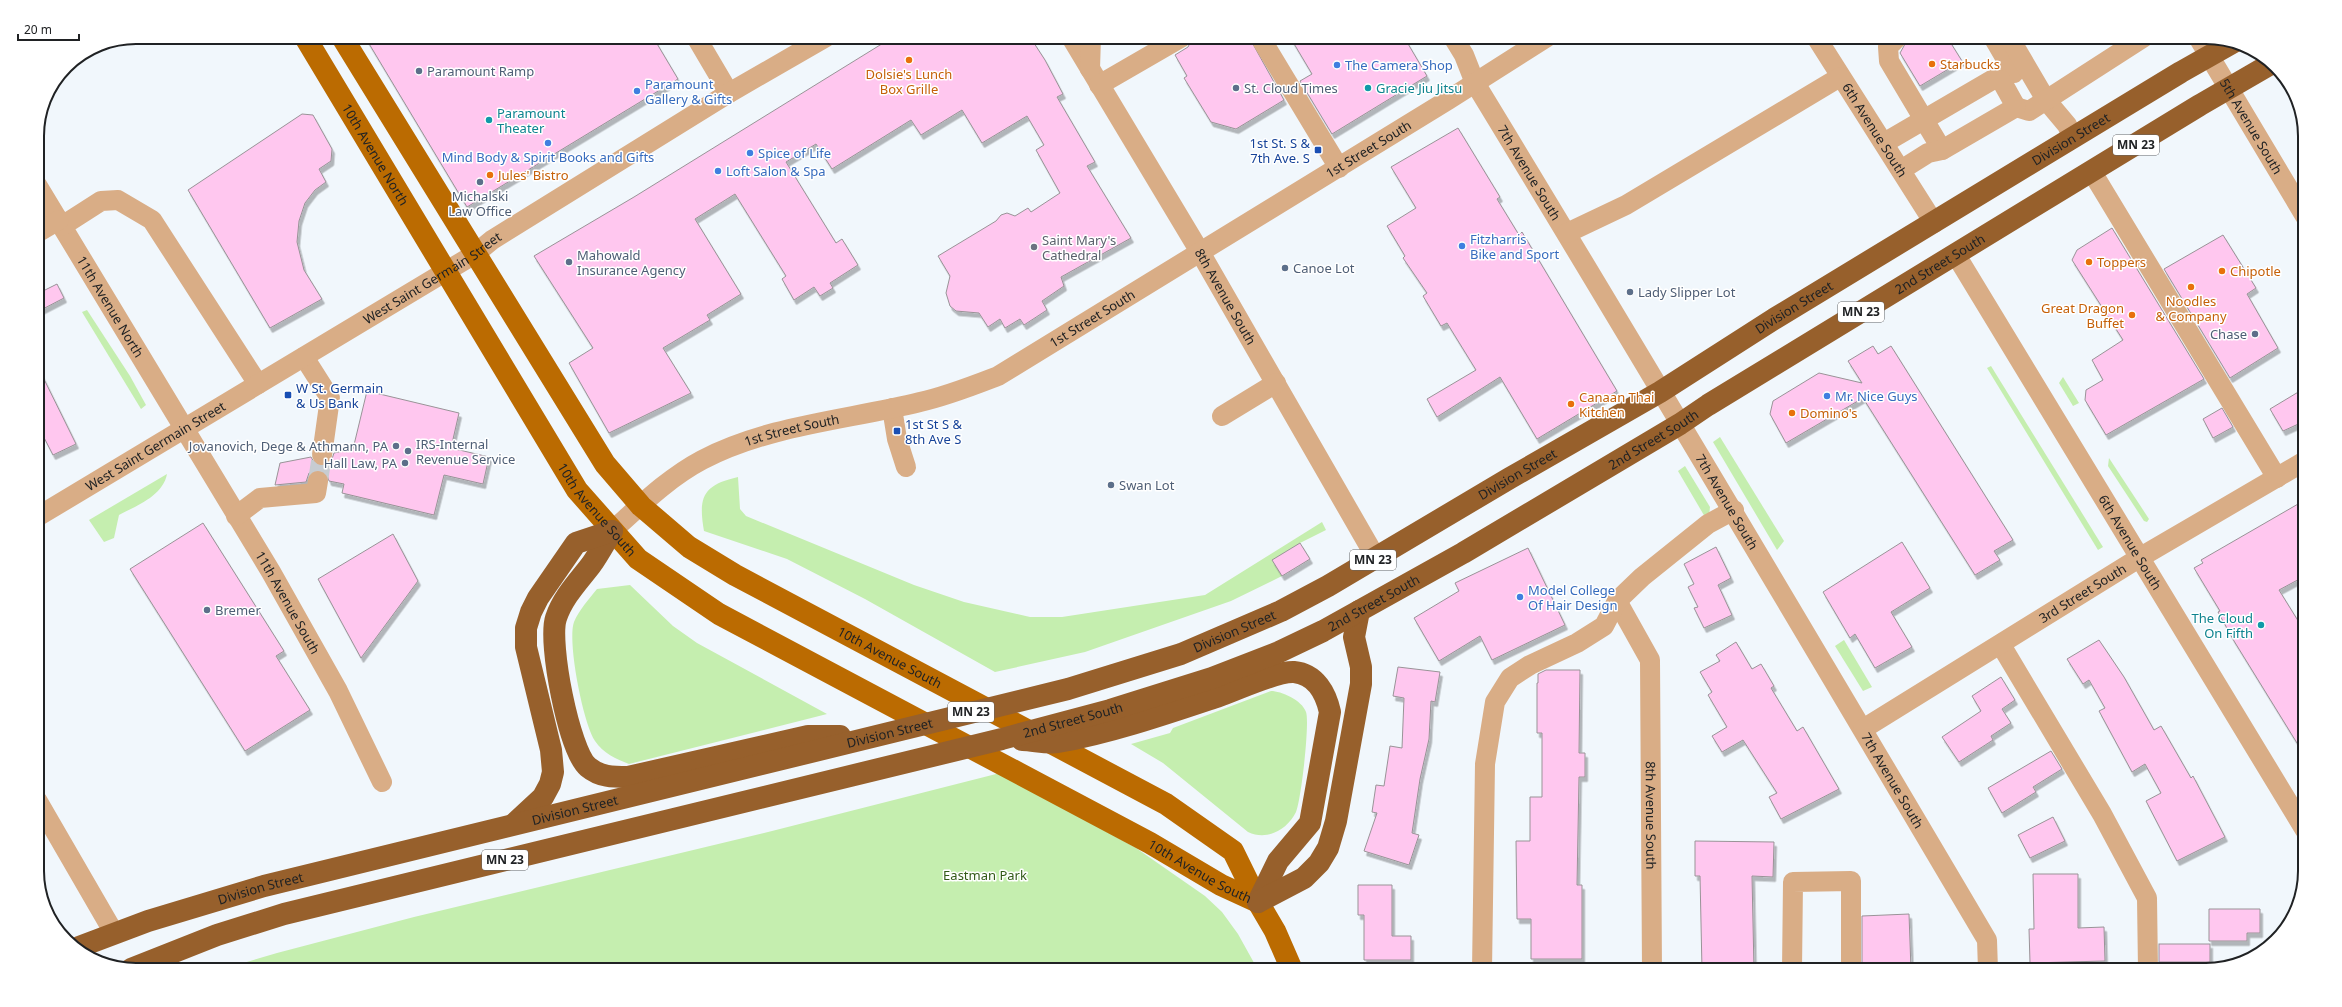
<svg xmlns="http://www.w3.org/2000/svg" width="2342" height="1007" font-family="'Noto Sans',sans-serif">
<style>
.green{fill:#c5eeaf}
.building{fill:#ffc7ef;stroke:#999397;filter:url(#shadow)}
.lines{fill:none;stroke-linecap:round;stroke-linejoin:round}
.minor-tunnel{stroke:#c7ccd1;stroke-width:20;stroke-dasharray:20 10;stroke-linecap:butt}
.minor{stroke:#d9ad86;stroke-width:20}
.major{stroke:#bb6b01;stroke-width:22}
.highway{stroke:#97602c;stroke-width:22}
.food-dot{fill:#e8710a;stroke:#fff;stroke-width:1.5}
.shop-dot{fill:#3f7fe0;stroke:#fff;stroke-width:1.5}
.service-dot{fill:#5c6f8a;stroke:#fff;stroke-width:1.5}
.culture-dot{fill:#0f9aa8;stroke:#fff;stroke-width:1.5}
.transit-dot{fill:#1a4fb4;stroke:#fff;stroke-width:1.5}
.worship-dot{fill:#6b7280;stroke:#fff;stroke-width:1.5}
.labels{text-anchor:middle;stroke-width:3;stroke-linejoin:round;paint-order:stroke}
.shield{fill:#fff;stroke:#636466;stroke-width:1}
.shield-label{font-size:12px;font-weight:bold;fill:#202224}
.food-label{font-size:13px;fill:#c56008;stroke:#fff;text-anchor:start}
.shop-label{font-size:13px;fill:#366cbe;stroke:#fff;text-anchor:start}
.service-label{font-size:13px;fill:#4e5e75;stroke:#fff;text-anchor:start}
.culture-label{font-size:13px;fill:#0d838f;stroke:#fff;text-anchor:start}
.street-label{font-size:13px;fill:#202224;stroke:#fff}
.transit-label{font-size:13px;fill:#164399;stroke:#fff;text-anchor:start}
.worship-label{font-size:13px;fill:#5b616d;stroke:#fff;text-anchor:start}
.park-label{font-size:13px;fill:#325a17;stroke:#fff}
.rim{fill:none;stroke:#202224;stroke-width:2}
</style>
<defs>
<filter id="shadow"><feDropShadow dx="2.5" dy="4.5" stdDeviation="0" flood-color="#0004"/></filter>
</defs>
<rect width="100%" height="100%" fill="#f1f7fc"/>
<g class="green">
<path d="M87 310 130 376 146 405 141 409 82 312Z"/>
<path d="M1991 366 2103 547 2098 550 1987 368Z"/>
<path d="M2063 377 2079 403 2073 406 2059 383Z"/>
<path d="M1720 437 1784 541 1777 550 1713 442Z"/>
<path d="M2109 458 2149 519 2147 522 2144 521 2108 466Z"/>
<path d="M1685 466 1710 507 1709 516 1705 517 1678 471Z"/>
<path d="M167 474C163 496 136 506 119 515L114 538 104 542 89 520Z"/>
<path d="M738 477 740 509 746 516 914 585 964 602 1030 617H1062L1205 595 1322 522 1326 530 1300 543 1273 560 1282 576 1231 601 1085 652 995 672 865 599 787 559 704 531C698 497 703 485 738 477Z"/>
<path d="M630 585 673 626 697 643 827 714 629 764C616 759 603 753 595 741 583 723 567 641 574 622 579 610 589 599 597 589Z"/>
<path d="M1844 640 1872 687 1863 691 1835 646Z"/>
<path d="M1271 691C1281 691 1302 700 1306 712 1310 722 1301 801 1296 812 1287 830 1267 841 1248 832L1163 763 1131 744 1170 733 1173 728Z"/>
<path d="M1000 773 1136 848 1205 896 1222 912 1238 934 1258 970H220L277 953 414 917 772 831Z"/>
</g>
<g class="building">
<path d="M365 37H653L678 79 467 207Z"/>
<path d="M893 37H1030L1045 60 1063 94 1057 97 1095 162 1087 166 1131 238 1061 277 1064 286 1042 301 1047 310 1024 325 1020 319 1005 328 1000 319 988 327 979 313 956 311 950 306 946 293 950 276 938 256 996 221 1001 215 1007 213 1015 216 1028 208 1031 212 1060 193 1036 150 1044 145 1027 116 982 143 962 110 921 135 911 120 832 169 816 144 786 162 836 243 842 239 858 265 830 283 833 288 820 296 814 287 794 300 782 279 786 276 735 194 695 219 741 294 707 315 710 320 663 348 691 393 609 433 569 363 593 348 534 256 634 197Z"/>
<path d="M1193 37H1249L1284 100 1236 129 1211 122 1184 78 1187 76 1175 55 1188 47Z"/>
<path d="M1290 37H1404L1427 76 1332 134 1300 81 1312 74Z"/>
<path d="M1909 37H1947L1962 61 1920 86 1900 53Z"/>
<path d="M302 114 313 115 332 149 331 161 319 169 326 182 315 190 305 203 299 221 297 242 304 270 322 299 270 328 188 190Z"/>
<path d="M1458 128 1500 197 1497 199 1519 235 1522 232 1617 391 1537 439 1500 377 1437 417 1427 399 1476 370 1447 323 1441 326 1423 296 1427 293 1403 258 1405 256 1387 226 1416 208 1391 167Z"/>
<path d="M2112 228 2204 379 2106 435 2085 400 2086 390 2103 380 2092 360 2123 340 2072 260 2077 250Z"/>
<path d="M2223 235 2256 288 2247 294 2278 348 2230 378 2164 269Z"/>
<path d="M57 284 64 298 37 312V294Z"/>
<path d="M1873 346 1878 354 1891 346 2013 540 1994 551 2000 560 1975 575 1863 398 1786 443 1770 414 1773 401 1819 373 1862 383 1848 361Z"/>
<path d="M37 365 76 444 53 455 37 424Z"/>
<path d="M2305 388V421L2283 431 2270 409Z"/>
<path d="M367 391 459 413 451 448 489 457 483 484 444 475 434 515 342 493 344 484 329 481 326 472 320 470 309 473 306 482 275 485 280 463 311 457 315 464 326 466 331 462 334 453 353 449Z"/>
<path d="M2222 408 2233 427 2213 438 2203 419Z"/>
<path d="M2305 500V576L2279 590 2305 632V756L2234 641 2218 612 2220 611 2194 568 2203 563 2201 560Z"/>
<path d="M203 523 284 651 276 656 310 710 245 751 130 569Z"/>
<path d="M393 534 418 581 361 658 318 579Z"/>
<path d="M1902 542 1930 588 1891 612 1912 647 1875 668 1855 634 1850 638 1823 592Z"/>
<path d="M1300 543 1310 559 1282 576 1272 560Z"/>
<path d="M1716 547 1731 578 1718 585 1732 615 1704 628 1694 608 1698 607 1688 587 1694 584 1684 564Z"/>
<path d="M1528 548 1565 625 1492 660 1480 636 1439 661 1414 618 1459 591 1455 583Z"/>
<path d="M2099 640 2124 677 2154 730 2161 726 2191 778 2193 776 2225 837 2177 861 2146 801 2161 793 2145 764 2132 772 2099 711 2105 708 2089 680 2083 684 2067 659Z"/>
<path d="M1736 642 1752 669 1761 664 1774 686 1771 688 1797 731 1803 727 1839 789 1781 819 1769 797 1777 793 1743 740 1722 752 1712 736 1727 727 1708 695 1712 692 1700 672 1720 661 1716 655Z"/>
<path d="M1398 667 1440 672 1435 702 1431 701 1429 739 1420 779 1412 833 1419 835 1409 865 1364 851 1377 813 1372 812 1376 785 1384 786 1390 746 1402 748 1404 698 1393 696Z"/>
<path d="M1546 670H1580L1579 753H1585V777H1579L1577 885H1582V959H1531V919H1517L1516 841H1530V797H1542V733H1537V683H1538V674Z"/>
<path d="M2001 677 2015 700 2002 709 2011 723 1991 736 1993 740 1959 762 1942 737 1981 711 1972 696Z"/>
<path d="M2051 751 2062 769 2033 787 2036 792 2002 813 1988 788Z"/>
<path d="M2053 817 2065 841 2030 858 2018 835Z"/>
<path d="M1695 841 1774 842 1773 877 1752 876 1754 970H1702L1700 876H1695Z"/>
<path d="M2033 874H2078V928L2104 927 2105 961 2030 963 2029 929H2034Z"/>
<path d="M1358 885H1392V936H1411V960H1364V915H1358Z"/>
<path d="M2209 909H2260V933H2247V941H2209Z"/>
<path d="M1909 914 1911 970H1862V916Z"/>
<rect x="2159" y="944" width="51" height="18"/>
</g>
<g class="lines">
<path class="minor-tunnel" d="M318 481 322 455"/>
<g class="minor">
<path d="M696 37 729 93"/>
<path id="s1" d="M1071 37 1200 252 1376 558"/>
<path d="M1260 37 1339 168"/>
<path id="s2" d="M1453 37 1464 55 1475 83C1648 367 1818 654 1987 940L1988 970"/>
<path id="s3" d="M1816 37 1934 223"/>
<path d="M1898 37 1888 47 1889 61 1942 150"/>
<path d="M1993 37 2014 73"/>
<path d="M2009 37 2046 100 2067 125 2073 138"/>
<path id="s4" d="M2198 37 2305 216"/>
<path d="M1090 69 1091 37"/>
<path d="M1099 85 1182 37"/>
<path d="M2016 107 2029 111 2144 37"/>
<path d="M1884 143 1992 80H2001L2016 107 1942 150 1928 153 1901 170"/>
<path d="M2092 172 2277 478"/>
<path id="s5" d="M37 185 271 572 338 691 382 782"/>
<path d="M62 226 101 201 118 200 152 220 258 384"/>
<path d="M37 233 59 220"/>
<path d="M1567 233 1626 205 1840 77"/>
<path id="s6" d="M1956 255 2305 830"/>
<path d="M304 357 330 398 322 455"/>
<path d="M892 408 897 439 906 467"/>
<path d="M1222 416 1276 383"/>
<path d="M236 516 260 498 316 493 318 481"/>
<path id="s7" d="M37 517 475 254 492 240 729 93 826 37"/>
<path id="s8" d="M612 531C640 506 668 478 702 460 769 425 847 420 920 402 947 396 972 386 998 376L1448 100 1547 37"/>
<path id="s9" d="M1617 601 1650 660 1652 970"/>
<path d="M2001 645 2102 814 2147 898 2148 970"/>
<path id="s10" d="M1863 729 2139 558 2305 461"/>
<path d="M37 800 114 933"/>
<path d="M1482 970 1485 764 1495 702 1510 678 1530 665 1577 643 1604 626 1617 601 1642 577 1708 524 1734 510"/>
<path d="M1792 970 1793 882 1851 881V970"/>
</g>
<g class="major">
<path id="s11" d="M305 37 577 490 638 559 719 614 1150 843 1221 885 1258 902"/>
<path id="s12" d="M342 37 605 464 641 506 689 547 735 575 1166 804 1233 851 1258 902 1275 931 1292 970"/>
</g>
<g class="highway">
<path d="M612 531C605 542 599 554 591 565 578 582 563 597 556 618 548 642 569 751 588 767 600 777 613 777 628 777L808 736H840"/>
<path d="M1022 740C1033 740 1047 744 1058 742 1110 733 1168 713 1219 696 1237 690 1276 671 1294 672 1316 674 1326 694 1330 712L1310 823 1278 861 1258 902"/>
<path d="M515 823 543 797 550 784 553 772 551 750 526 647V628L531 612 538 598 576 543 612 531"/>
<path d="M1258 902 1304 878 1319 863 1328 848 1336 821 1361 684V667L1354 637 1359 611"/>
<path id="s13" d="M79 947 148 921 264 886 1068 689 1181 654 1281 611 1328 586 1510 478 1660 392 1774 319 2181 72 2234 42"/>
<path id="s14" d="M131 969 217 935 284 914 1002 739 1110 710 1212 678 1279 652 1323 631 1463 553 1680 424 1708 405 2200 105 2269 65"/>
</g>
</g>
<g class="food-dot">
<circle cx="909" cy="60" r="4"/>
<circle cx="1932" cy="64" r="4"/>
<circle cx="490" cy="175" r="4"/>
<circle cx="2089" cy="262" r="4"/>
<circle cx="2222" cy="271" r="4"/>
<circle cx="2191" cy="287" r="4"/>
<circle cx="2132" cy="315" r="4"/>
<circle cx="1571" cy="404" r="4"/>
<circle cx="1792" cy="413" r="4"/>
</g>
<g class="shop-dot">
<circle cx="1337" cy="65" r="4"/>
<circle cx="637" cy="91" r="4"/>
<circle cx="548" cy="143" r="4"/>
<circle cx="750" cy="153" r="4"/>
<circle cx="718" cy="171" r="4"/>
<circle cx="1462" cy="246" r="4"/>
<circle cx="1827" cy="396" r="4"/>
<circle cx="1520" cy="597" r="4"/>
</g>
<g class="service-dot">
<circle cx="419" cy="71" r="4"/>
<circle cx="1236" cy="88" r="4"/>
<circle cx="480" cy="182" r="4"/>
<circle cx="569" cy="262" r="4"/>
<circle cx="1285" cy="268" r="4"/>
<circle cx="1630" cy="292" r="4"/>
<circle cx="2255" cy="334" r="4"/>
<circle cx="396" cy="446" r="4"/>
<circle cx="408" cy="451" r="4"/>
<circle cx="405" cy="463" r="4"/>
<circle cx="1111" cy="485" r="4"/>
<circle cx="207" cy="610" r="4"/>
</g>
<g class="culture-dot">
<circle cx="1368" cy="88" r="4"/>
<circle cx="489" cy="120" r="4"/>
<circle cx="2261" cy="625" r="4"/>
</g>
<g class="transit-dot">
<rect x="1314" y="146" width="8" height="8" rx="2"/>
<rect x="284" y="391" width="8" height="8" rx="2"/>
<rect x="893" y="427" width="8" height="8" rx="2"/>
</g>
<circle class="worship-dot" cx="1034" cy="247" r="4"/>
<g class="labels">
<g class="shield">
<rect x="2113" y="135" width="46" height="20" rx="3"/>
<rect x="1838" y="302" width="46" height="20" rx="3"/>
<rect x="1350" y="550" width="46" height="20" rx="3"/>
<rect x="948" y="702" width="46" height="20" rx="3"/>
<rect x="482" y="850" width="46" height="20" rx="3"/>
</g>
<g class="shield-label">
<text x="2136" y="149">MN 23</text>
<text x="1861" y="316">MN 23</text>
<text x="1373" y="564">MN 23</text>
<text x="971" y="716">MN 23</text>
<text x="505" y="864">MN 23</text>
</g>
<g class="food-label">
<text x="1940" y="69">Starbucks</text>
<text x="909" y="79" text-anchor="middle">Dolsie's Lunch<tspan x="909" dy="15">Box Grille</tspan></text>
<text x="498" y="180">Jules' Bistro</text>
<text x="2097" y="267">Toppers</text>
<text x="2230" y="276">Chipotle</text>
<text x="2191" y="306" text-anchor="middle">Noodles<tspan x="2191" dy="15">&amp; Company</tspan></text>
<text x="2124" y="313" text-anchor="end">Great Dragon<tspan x="2124" dy="15">Buffet</tspan></text>
<text x="1579" y="402">Canaan Thai<tspan x="1579" dy="15">Kitchen</tspan></text>
<text x="1800" y="418">Domino's</text>
</g>
<g class="shop-label">
<text x="1345" y="70">The Camera Shop</text>
<text x="645" y="89">Paramount<tspan x="645" dy="15">Gallery &amp; Gifts</tspan></text>
<text x="758" y="158">Spice of Life</text>
<text x="548" y="162" text-anchor="middle">Mind Body &amp; Spirit Books and Gifts</text>
<text x="726" y="176">Loft Salon &amp; Spa</text>
<text x="1470" y="244">Fitzharris<tspan x="1470" dy="15">Bike and Sport</tspan></text>
<text x="1835" y="401">Mr. Nice Guys</text>
<text x="1528" y="595">Model College<tspan x="1528" dy="15">Of Hair Design</tspan></text>
</g>
<g class="service-label">
<text x="427" y="76">Paramount Ramp</text>
<text x="1244" y="93">St. Cloud Times</text>
<text x="480" y="201" text-anchor="middle">Michalski<tspan x="480" dy="15">Law Office</tspan></text>
<text x="577" y="260">Mahowald<tspan x="577" dy="15">Insurance Agency</tspan></text>
<text x="1293" y="273">Canoe Lot</text>
<text x="1638" y="297">Lady Slipper Lot</text>
<text x="2247" y="339" text-anchor="end">Chase</text>
<text x="416" y="449">IRS-Internal<tspan x="416" dy="15">Revenue Service</tspan></text>
<text x="388" y="451" text-anchor="end">Jovanovich, Dege &amp; Athmann, PA</text>
<text x="397" y="468" text-anchor="end">Hall Law, PA</text>
<text x="1119" y="490">Swan Lot</text>
<text x="215" y="615">Bremer</text>
</g>
<g class="culture-label">
<text x="1376" y="93">Gracie Jiu Jitsu</text>
<text x="497" y="118">Paramount<tspan x="497" dy="15">Theater</tspan></text>
<text x="2253" y="623" text-anchor="end">The Cloud<tspan x="2253" dy="15">On Fifth</tspan></text>
</g>
<g class="street-label">
<text dy="5" stroke="none"><textPath href="#s4" startOffset="104">5th Avenue South</textPath></text>
<text dy="5" stroke="none"><textPath href="#s3" startOffset="110">6th Avenue South</textPath></text>
<text dy="5" stroke="none"><textPath href="#s13" startOffset="2170">Division Street</textPath></text>
<text dy="5" stroke="none"><textPath href="#s8" startOffset="858">1st Street South</textPath></text>
<text dy="5" stroke="none"><textPath href="#s11" startOffset="137">10th Avenue North</textPath></text>
<text dy="5" stroke="none"><textPath href="#s2" startOffset="156">7th Avenue South</textPath></text>
<text dy="5" stroke="none"><textPath href="#s14" startOffset="1959">2nd Street South</textPath></text>
<text dy="5" stroke="none"><textPath href="#s7" startOffset="462">West Saint Germain Street</textPath></text>
<text dy="5" stroke="none"><textPath href="#s1" startOffset="302">8th Avenue South</textPath></text>
<text dy="5" stroke="none"><textPath href="#s5" startOffset="142">11th Avenue North</textPath></text>
<text dy="5" stroke="none"><textPath href="#s13" startOffset="1846">Division Street</textPath></text>
<text dy="5" stroke="none"><textPath href="#s8" startOffset="534">1st Street South</textPath></text>
<text dy="5" stroke="none"><textPath href="#s8" startOffset="210">1st Street South</textPath></text>
<text dy="5" stroke="none"><textPath href="#s14" startOffset="1623">2nd Street South</textPath></text>
<text dy="5" stroke="none"><textPath href="#s7" startOffset="138">West Saint Germain Street</textPath></text>
<text dy="5" stroke="none"><textPath href="#s13" startOffset="1523">Division Street</textPath></text>
<text dy="5" stroke="none"><textPath href="#s2" startOffset="540">7th Avenue South</textPath></text>
<text dy="5" stroke="none"><textPath href="#s11" startOffset="556">10th Avenue South</textPath></text>
<text dy="5" stroke="none"><textPath href="#s6" startOffset="336">6th Avenue South</textPath></text>
<text dy="5" stroke="none"><textPath href="#s10" startOffset="258">3rd Street South</textPath></text>
<text dy="5" stroke="none"><textPath href="#s5" startOffset="487">11th Avenue South</textPath></text>
<text dy="5" stroke="none"><textPath href="#s14" startOffset="1299">2nd Street South</textPath></text>
<text dy="5" stroke="none"><textPath href="#s13" startOffset="1199">Division Street</textPath></text>
<text dy="5" stroke="none"><textPath href="#s12" startOffset="849">10th Avenue South</textPath></text>
<text dy="5" stroke="none"><textPath href="#s14" startOffset="975">2nd Street South</textPath></text>
<text dy="5" stroke="none"><textPath href="#s13" startOffset="839">Division Street</textPath></text>
<text dy="5" stroke="none"><textPath href="#s2" startOffset="864">7th Avenue South</textPath></text>
<text dy="5" stroke="none"><textPath href="#s13" startOffset="515">Division Street</textPath></text>
<text dy="5" stroke="none"><textPath href="#s9" startOffset="223">8th Avenue South</textPath></text>
<text dy="5" stroke="none"><textPath href="#s11" startOffset="1264">10th Avenue South</textPath></text>
<text dy="5" stroke="none"><textPath href="#s13" startOffset="191">Division Street</textPath></text>
</g>
<g class="transit-label">
<text x="1310" y="148" text-anchor="end">1st St. S &amp;<tspan x="1310" dy="15">7th Ave. S</tspan></text>
<text x="296" y="393">W St. Germain<tspan x="296" dy="15">&amp; Us Bank</tspan></text>
<text x="905" y="429">1st St S &amp;<tspan x="905" dy="15">8th Ave S</tspan></text>
</g>
<g class="worship-label">
<text x="1042" y="245">Saint Mary's<tspan x="1042" dy="15">Cathedral</tspan></text>
</g>
<g class="park-label">
<text x="985" y="880">Eastman Park</text>
</g>
</g>
<path d="M0 0H2342V1007H0ZM136 44H2206A92 92 0 0 1 2298 136V871A92 92 0 0 1 2206 963H136A92 92 0 0 1 44 871V136A92 92 0 0 1 136 44Z" fill="#fff" fill-rule="evenodd"/>
<path class="rim" d="M136 44H2206A92 92 0 0 1 2298 136V871A92 92 0 0 1 2206 963H136A92 92 0 0 1 44 871V136A92 92 0 0 1 136 44Z"/>
<path d="M18 34v6h61v-6" fill="none" stroke="#202224" stroke-width="2"/>
<text x="24" y="34" font-size="12" fill="#202224" stroke="#ffffff" stroke-width="3" paint-order="stroke">20 m</text>
</svg>
